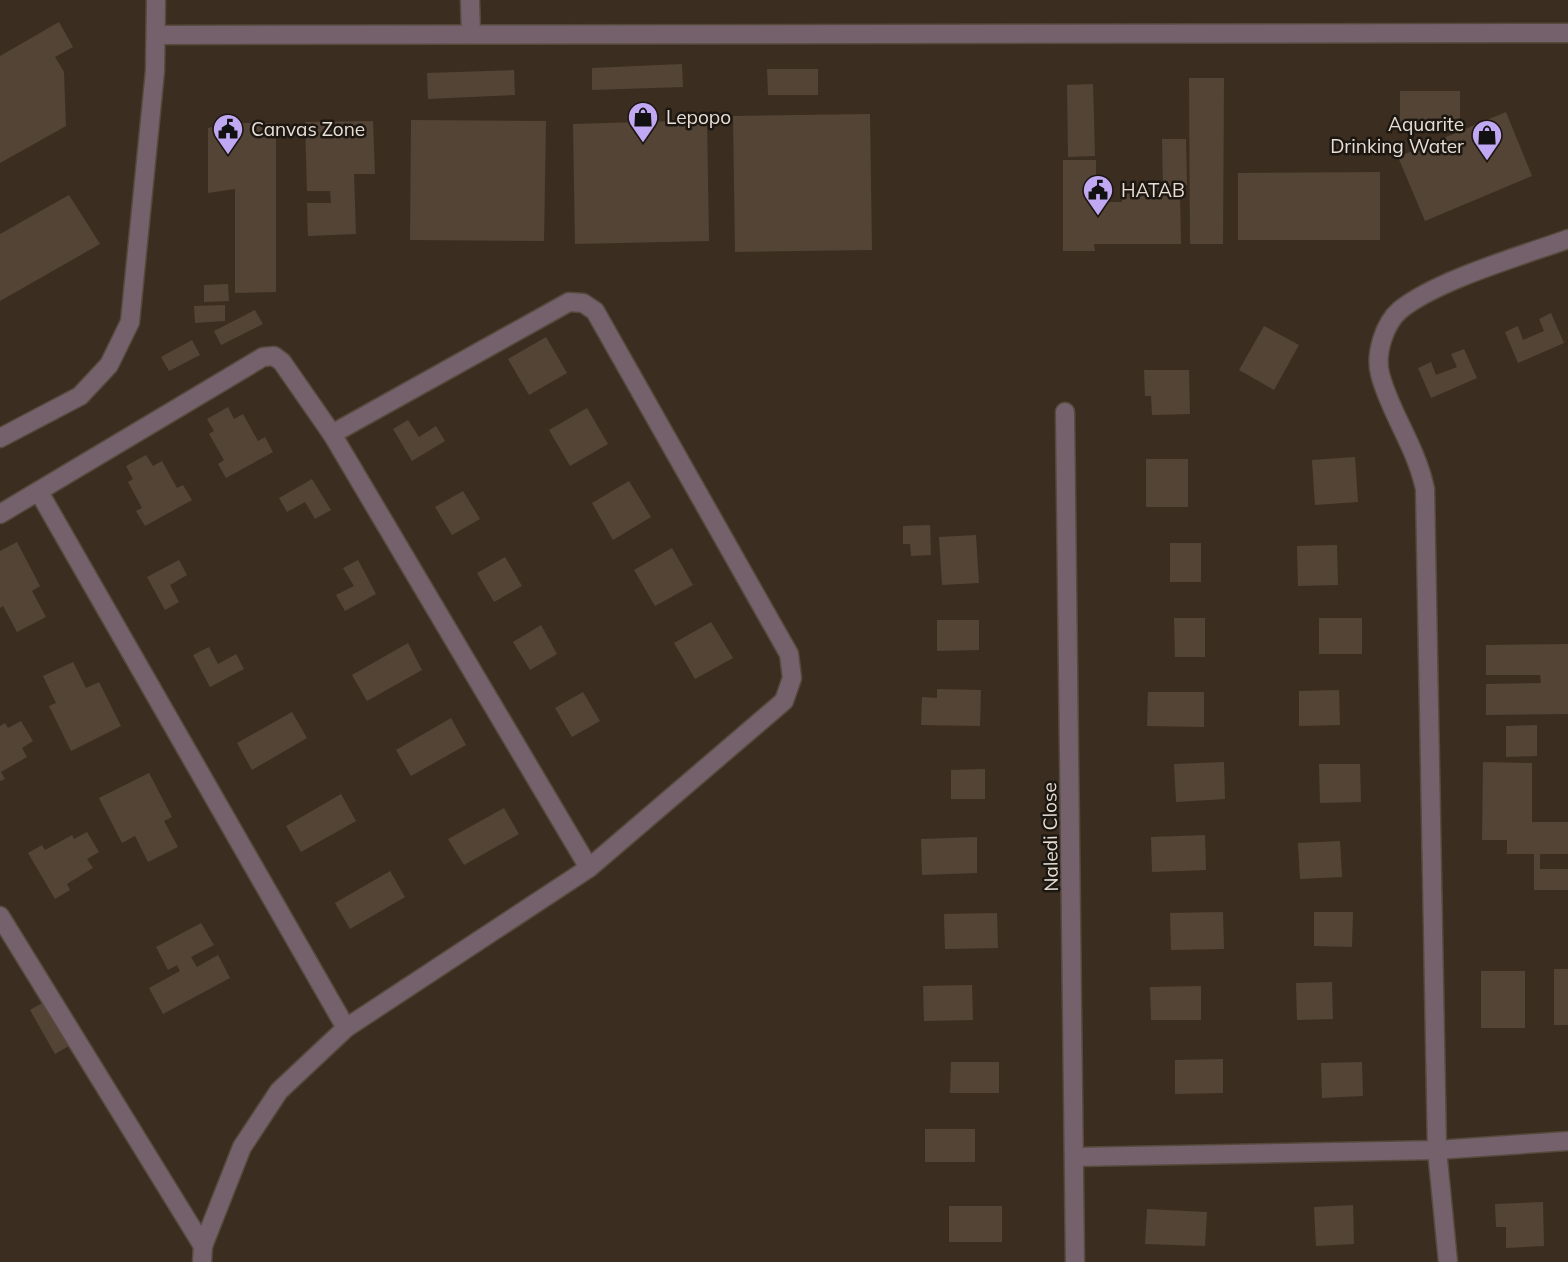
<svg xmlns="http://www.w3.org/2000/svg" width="1568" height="1262" font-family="Mulish,sans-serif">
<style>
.building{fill:#534436}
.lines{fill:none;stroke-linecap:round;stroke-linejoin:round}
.minor-casing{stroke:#564a3d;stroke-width:21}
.minor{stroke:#74616b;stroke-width:18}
.labels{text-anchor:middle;stroke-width:5;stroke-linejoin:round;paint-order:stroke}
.poi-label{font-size:19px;fill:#e6ddd5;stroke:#1d1711;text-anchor:start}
.street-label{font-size:19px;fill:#e6ddd5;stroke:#1d1711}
</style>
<rect width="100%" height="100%" fill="#3b2e20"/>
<g class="building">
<path d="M59 22 73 47 55 57 64 72 66 126 0 163V56Z"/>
<path d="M682 64 683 87 592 90V68Z"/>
<path d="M767 69H818V95H768Z"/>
<path d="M514 70 515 95 428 99 427 73Z"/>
<path d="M1189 78H1224L1223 244H1190Z"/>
<path d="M1093 84 1095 156 1068 157 1067 85Z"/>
<rect x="1400" y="91" width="60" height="32"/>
<path d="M1506 112 1532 176 1425 221 1398 157Z"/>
<path d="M870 114 872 250 735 252 733 116Z"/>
<path d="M411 120 546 121 544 241 410 240Z"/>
<path d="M707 120 709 241 575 244 573 124Z"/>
<path d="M373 121 375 174H354L356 234 308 236 307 203H331L330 191H307L305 122Z"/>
<path d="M235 123H276V292L235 293V189L208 193V128Z"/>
<path d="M1162 139H1186L1187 185 1163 186Z"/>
<path d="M1063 160H1096V202H1122V194H1180L1181 244H1094L1095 251H1063Z"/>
<path d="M1380 172V240H1238V173Z"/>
<path d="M69 195 100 244 0 301V234Z"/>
<path d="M228 284 229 301 204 302V285Z"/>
<path d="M225 305V321L195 323 194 306Z"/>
<path d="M255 310 263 324 221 345 214 331Z"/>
<path d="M1551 313 1564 343 1518 363 1505 332 1518 326 1523 340 1544 331 1539 319Z"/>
<path d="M1264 326 1299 345 1274 390 1239 370Z"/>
<path d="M546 337 567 373 529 395 508 359Z"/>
<path d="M192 340 200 355 169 371 161 357Z"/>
<path d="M1464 349 1477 378 1431 398 1418 368 1431 362 1436 375 1457 367 1451 354Z"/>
<path d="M1144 370H1189L1190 414 1152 415 1151 396H1145Z"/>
<path d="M228 407 234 419 243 414 258 441 265 437 273 452 226 478 218 464 224 460 209 434 214 431 207 419Z"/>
<path d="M587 408 608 444 570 466 549 430Z"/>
<path d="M408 420 419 437 436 426 445 441 412 461 393 429Z"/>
<path d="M146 455 153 466 162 461 177 488 183 485 192 500 145 526 136 511 142 508 128 482 133 479 126 466Z"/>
<path d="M1355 457 1358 502 1315 505 1312 460Z"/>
<rect x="1146" y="459" width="42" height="48"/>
<path d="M312 479 331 510 315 519 305 502 287 512 279 498Z"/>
<path d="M629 481 651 517 613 540 592 503Z"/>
<path d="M463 491 480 519 452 535 435 507Z"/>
<path d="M930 525 931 555 911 556 910 544H903V526Z"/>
<path d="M976 535 979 583 942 585 939 537Z"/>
<path d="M17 542 40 586 32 591 46 617 17 632 3 606 0 608V551Z"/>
<rect x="1170" y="543" width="31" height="39"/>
<path d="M1337 545 1338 585 1298 586 1297 546Z"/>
<path d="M672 548 693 585 655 606 634 570Z"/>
<path d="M505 557 522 586 494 602 477 573Z"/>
<path d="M179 560 187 575 170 585 179 602 165 610 147 577Z"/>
<path d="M358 560 376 594 345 611 336 595 354 586 343 568Z"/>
<path d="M1174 618H1205V657H1175Z"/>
<rect x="1319" y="618" width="43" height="36"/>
<path d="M937 620H979V650L937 651Z"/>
<path d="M711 622 733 658 695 679 674 643Z"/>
<path d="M541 625 557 654 530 670 513 642Z"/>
<path d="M408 643 422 670 367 701 352 675Z"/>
<path d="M1568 644V714L1486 715V684L1541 683 1540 675H1486V645Z"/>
<path d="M209 647 218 664 236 654 244 669 210 687 193 655Z"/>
<path d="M73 662 86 688 99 682 121 726 71 751 49 706 56 703 43 676Z"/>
<path d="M937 689 981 690 980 726 921 725 922 697 937 698Z"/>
<path d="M1339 690 1340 725 1299 726V691Z"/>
<path d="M583 692 600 721 572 737 555 708Z"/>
<path d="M1148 692H1204V727L1147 726Z"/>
<path d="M292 712 307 738 252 770 237 743Z"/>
<path d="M451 718 466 745 411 776 396 750Z"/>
<path d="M21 721 33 741 22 748 27 757 1 772 5 779 0 781V726L5 723 8 728Z"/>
<path d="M1537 725V756L1506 757V726Z"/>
<path d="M1224 762 1225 799 1176 802 1174 764Z"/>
<path d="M1483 762 1532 763V822H1568V854H1540V869H1568V890H1534V854H1507V840H1482Z"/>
<path d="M1319 764H1360L1361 802 1320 803Z"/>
<path d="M985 769V799H951V770Z"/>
<path d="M149 773 172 817 164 821 178 847 148 862 135 836 122 843 99 798Z"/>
<path d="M341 794 356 821 301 852 286 826Z"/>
<path d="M504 808 519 834 464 865 448 839Z"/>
<path d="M87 832 99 852 87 859 93 868 67 884 70 890 55 899 28 853 42 845 45 850 72 835 74 839Z"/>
<path d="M1205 835 1206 870 1152 872 1151 837Z"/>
<path d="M977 837V873L922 875 921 839Z"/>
<path d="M1340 841 1342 877 1300 879 1298 843Z"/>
<path d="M390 871 405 897 350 929 335 903Z"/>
<path d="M1223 912 1224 949 1171 950 1170 913Z"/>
<path d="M1314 912H1353L1352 947 1314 946Z"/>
<path d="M997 913 998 948 945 949 944 914Z"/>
<path d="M201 923 214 945 191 957 197 967 218 955 230 978 163 1014 149 988 180 971 177 965 168 970 156 947Z"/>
<rect x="1554" y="969" width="14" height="56"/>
<rect x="1481" y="971" width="44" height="57"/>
<path d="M1332 982 1333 1019 1297 1020 1296 983Z"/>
<path d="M972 985 973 1020 924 1021 923 986Z"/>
<path d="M1201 986V1020H1151L1150 987Z"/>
<path d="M51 998 76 1042 55 1054 30 1010Z"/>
<path d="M1223 1059V1093L1175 1094V1060Z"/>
<path d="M951 1062H999V1093H950Z"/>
<path d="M1362 1062 1363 1096 1322 1098 1321 1063Z"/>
<rect x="925" y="1129" width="50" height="33"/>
<path d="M1543 1202 1544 1246 1506 1248V1227H1496L1495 1204Z"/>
<path d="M1353 1205 1354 1244 1316 1246 1314 1207Z"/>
<rect x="949" y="1206" width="53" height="36"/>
<path d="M1147 1209 1207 1212 1205 1246 1145 1244Z"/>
</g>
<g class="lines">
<g class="minor-casing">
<g id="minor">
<path d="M470 0 471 34"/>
<path d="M156 35 1568 33"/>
<path d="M1065 412 1075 1262"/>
<path d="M0 438 80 396 109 365 130 322 155 71 156 0"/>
<path d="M39 492 346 1028"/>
<path d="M0 514 263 357 274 356 282 362 332 434 589 868"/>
<path d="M0 916 203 1246"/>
<path d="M1075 1157 1437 1150 1568 1141"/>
<path d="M202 1262 203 1246 242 1147 279 1091 346 1028 589 868 784 701 792 678 789 654 595 311 583 303 569 302 332 434"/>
<path d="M1448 1262 1437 1150 1425 489C1416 446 1390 413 1380 374 1375 354 1384 324 1400 310 1437 280 1521 256 1568 239"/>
</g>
</g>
<use href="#minor" class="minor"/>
</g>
<defs>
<g id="shop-pin" transform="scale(1.575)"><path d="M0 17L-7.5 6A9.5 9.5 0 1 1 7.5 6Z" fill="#c0a8f3" stroke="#1d1711"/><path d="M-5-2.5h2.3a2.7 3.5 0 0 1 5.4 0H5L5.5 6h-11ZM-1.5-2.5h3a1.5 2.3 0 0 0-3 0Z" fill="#111"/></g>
<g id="civic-pin" transform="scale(1.575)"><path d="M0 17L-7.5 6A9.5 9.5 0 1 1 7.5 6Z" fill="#c0a8f3" stroke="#1d1711"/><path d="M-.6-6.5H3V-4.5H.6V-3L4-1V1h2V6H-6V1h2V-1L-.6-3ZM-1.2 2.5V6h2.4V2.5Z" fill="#111"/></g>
</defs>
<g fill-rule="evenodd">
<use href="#shop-pin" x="643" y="117"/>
<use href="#civic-pin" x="228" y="129"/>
<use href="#shop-pin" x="1487" y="135"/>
<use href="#civic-pin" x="1098" y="190"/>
</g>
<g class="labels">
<g class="poi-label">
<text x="666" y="124">Lepopo</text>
<text x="1464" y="131" text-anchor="end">Aquarite<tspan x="1464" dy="22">Drinking Water</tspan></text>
<text x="251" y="136">Canvas Zone</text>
<text x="1121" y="197">HATAB</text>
</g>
<g class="street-label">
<text transform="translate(1050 837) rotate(-91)" y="7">Naledi Close</text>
</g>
</g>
</svg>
